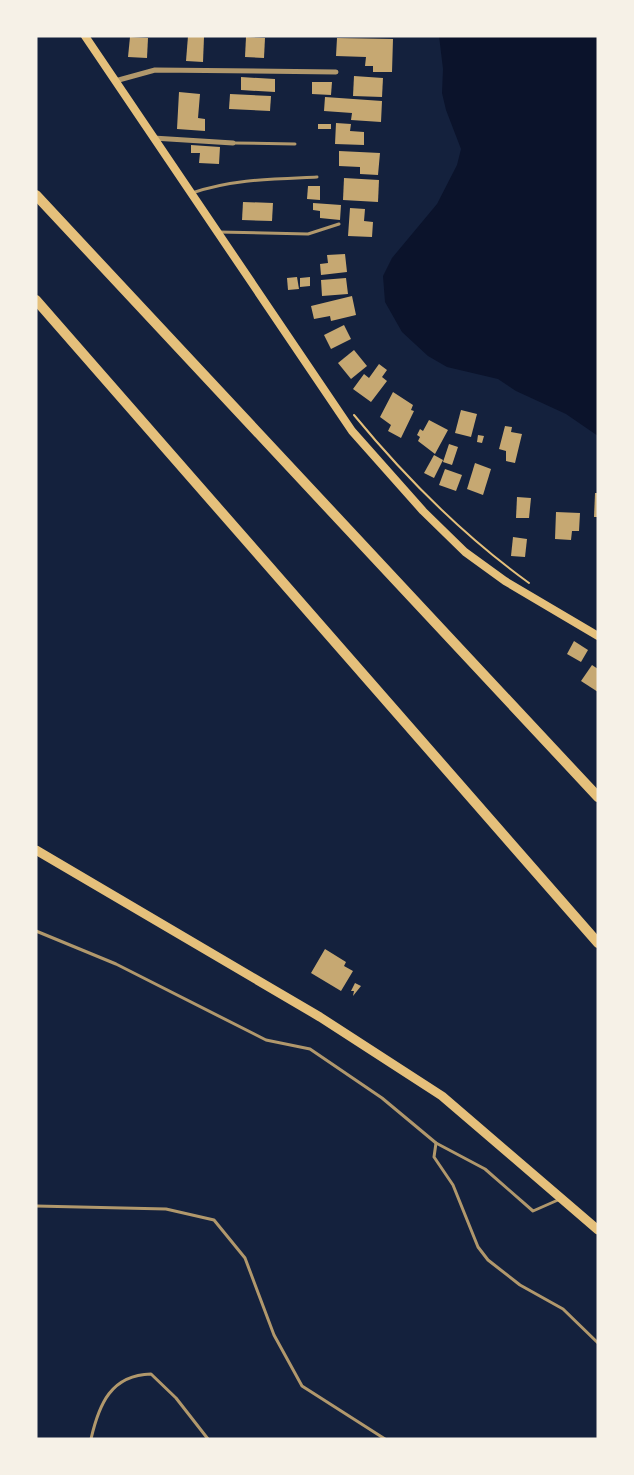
<svg xmlns="http://www.w3.org/2000/svg" width="634" height="1475" font-family="Georgia,serif">
<style>
.water{fill:#0b132b}
.building{fill:#c6a872}
.lines{fill:none;stroke-linecap:round;stroke-linejoin:round}
.path{stroke:#e5c07b;stroke-width:2}
.service{stroke:#b1986c;stroke-width:3}
.minor{stroke:#b1986c;stroke-width:5}
.secondary{stroke:#e5c07b;stroke-width:8}
.primary{stroke:#e5c07b;stroke-width:9}
.motorway{stroke:#e5c07b;stroke-width:10}
</style>
<rect width="100%" height="100%" fill="#14213d"/>
<path class="water" d="M439 36H598V436L566 414 516 391 498 379 447 367 428 356 402 332 385 302 383 276 392 258 437 204 457 165 461 149 446 110 442 93 443 69Z"/>
<g class="building">
<path d="M188 36 204 37 203 62 186 61Z"/>
<path d="M130 37 148 38 147 58 128 57Z"/>
<path d="M246 37 265 38 264 58 245 57Z"/>
<path d="M337 38 393 39 392 72H373V66H365L366 57 336 56Z"/>
<path d="M354 76 383 78 382 97 353 96Z"/>
<path d="M241 77 275 79V92L241 90Z"/>
<path d="M312 82H332L331 95 312 94Z"/>
<path d="M179 92 200 94 198 118 205 119V131L177 129Z"/>
<path d="M230 94 271 96 270 111 229 109Z"/>
<path d="M325 97 382 101 381 122 351 120 352 113 324 111Z"/>
<path d="M336 123 351 124 350 131 364 132V145L335 144Z"/>
<rect x="318" y="124" width="13" height="5"/>
<path d="M191 145 220 147 219 164 199 163 200 153H191Z"/>
<path d="M339 151 380 153 378 175 360 174V167L339 166Z"/>
<path d="M344 178 379 180 378 202 343 200Z"/>
<path d="M308 186H320V200L307 199Z"/>
<path d="M243 202 273 203 272 221 242 220Z"/>
<path d="M313 203 341 205 340 220 320 218V211L313 210Z"/>
<path d="M350 208 365 209 364 221 373 222 372 237 348 236Z"/>
<path d="M345 254 347 272 321 275 320 264 328 263 327 255Z"/>
<path d="M297 277 299 289 288 290 287 278Z"/>
<path d="M310 277V286L300 287V278Z"/>
<path d="M346 278 348 294 322 296 321 280Z"/>
<path d="M352 296 356 315 331 321 330 316 314 319 311 306Z"/>
<path d="M344 325 351 339 331 349 324 335Z"/>
<path d="M354 350 367 366 351 379 338 363Z"/>
<path d="M379 364 387 370 382 377 387 381 371 402 353 389 364 374 369 378Z"/>
<path d="M393 392 413 405 411 410 414 411 401 438 388 431 391 425 380 417Z"/>
<path d="M461 410 477 414 471 437 455 433Z"/>
<path d="M429 420 448 430 435 454 418 441 420 437 417 435 420 429 423 431Z"/>
<path d="M505 426 512 427 511 432 522 434 515 463 506 461V451L499 449Z"/>
<path d="M478 435 484 436 482 443 477 442Z"/>
<path d="M449 444 458 447 452 465 443 462Z"/>
<path d="M434 455 443 460 434 478 424 473Z"/>
<path d="M475 463 491 469 483 495 467 489Z"/>
<path d="M445 469 462 475 456 491 439 485Z"/>
<path d="M595 493H598V517H594Z"/>
<path d="M517 497 531 498 529 518H516Z"/>
<path d="M556 512 580 513 579 531H572L571 540 555 539Z"/>
<path d="M513 537 527 539 525 557 511 556Z"/>
<path d="M574 641 588 650 581 662 567 654Z"/>
<path d="M592 665 598 669V692L581 681Z"/>
<path d="M325 949 346 962 344 966 353 971 341 991 311 973Z"/>
<path d="M355 983 361 986 353 996 354 991H351Z"/>
</g>
<g class="lines">
<path class="path" d="M354 415C405 477 464 536 529 583"/>
<g class="service">
<path d="M233 143 295 144"/>
<path d="M192 193C233 179 273 179 317 177"/>
<path d="M218 232 308 234 339 224"/>
<path d="M36 931 116 964 266 1040 310 1049 382 1098 436 1143 485 1169 533 1211 558 1200"/>
<path d="M436 1143 434 1157 453 1185 478 1247 488 1260 520 1285 563 1309 598 1343"/>
<path d="M36 1206 166 1209 214 1220 245 1258 274 1335 302 1386 385 1439"/>
<path d="M91 1439C99 1404 111 1375 151 1374L176 1398 208 1439"/>
</g>
<g class="minor">
<path d="M115 81 155 70 336 72"/>
<path d="M153 138 233 143"/>
</g>
<path class="secondary" d="M85 36 352 431 423 511 465 552 505 581 598 636"/>
<path class="primary" d="M36 850 320 1017 442 1096 598 1230"/>
<g class="motorway">
<path d="M36 195 598 797"/>
<path d="M36 300 598 943"/>
</g>
</g>
<rect width="634" height="1475" fill="none" stroke="#f6f1e7" stroke-width="75"/>
</svg>
